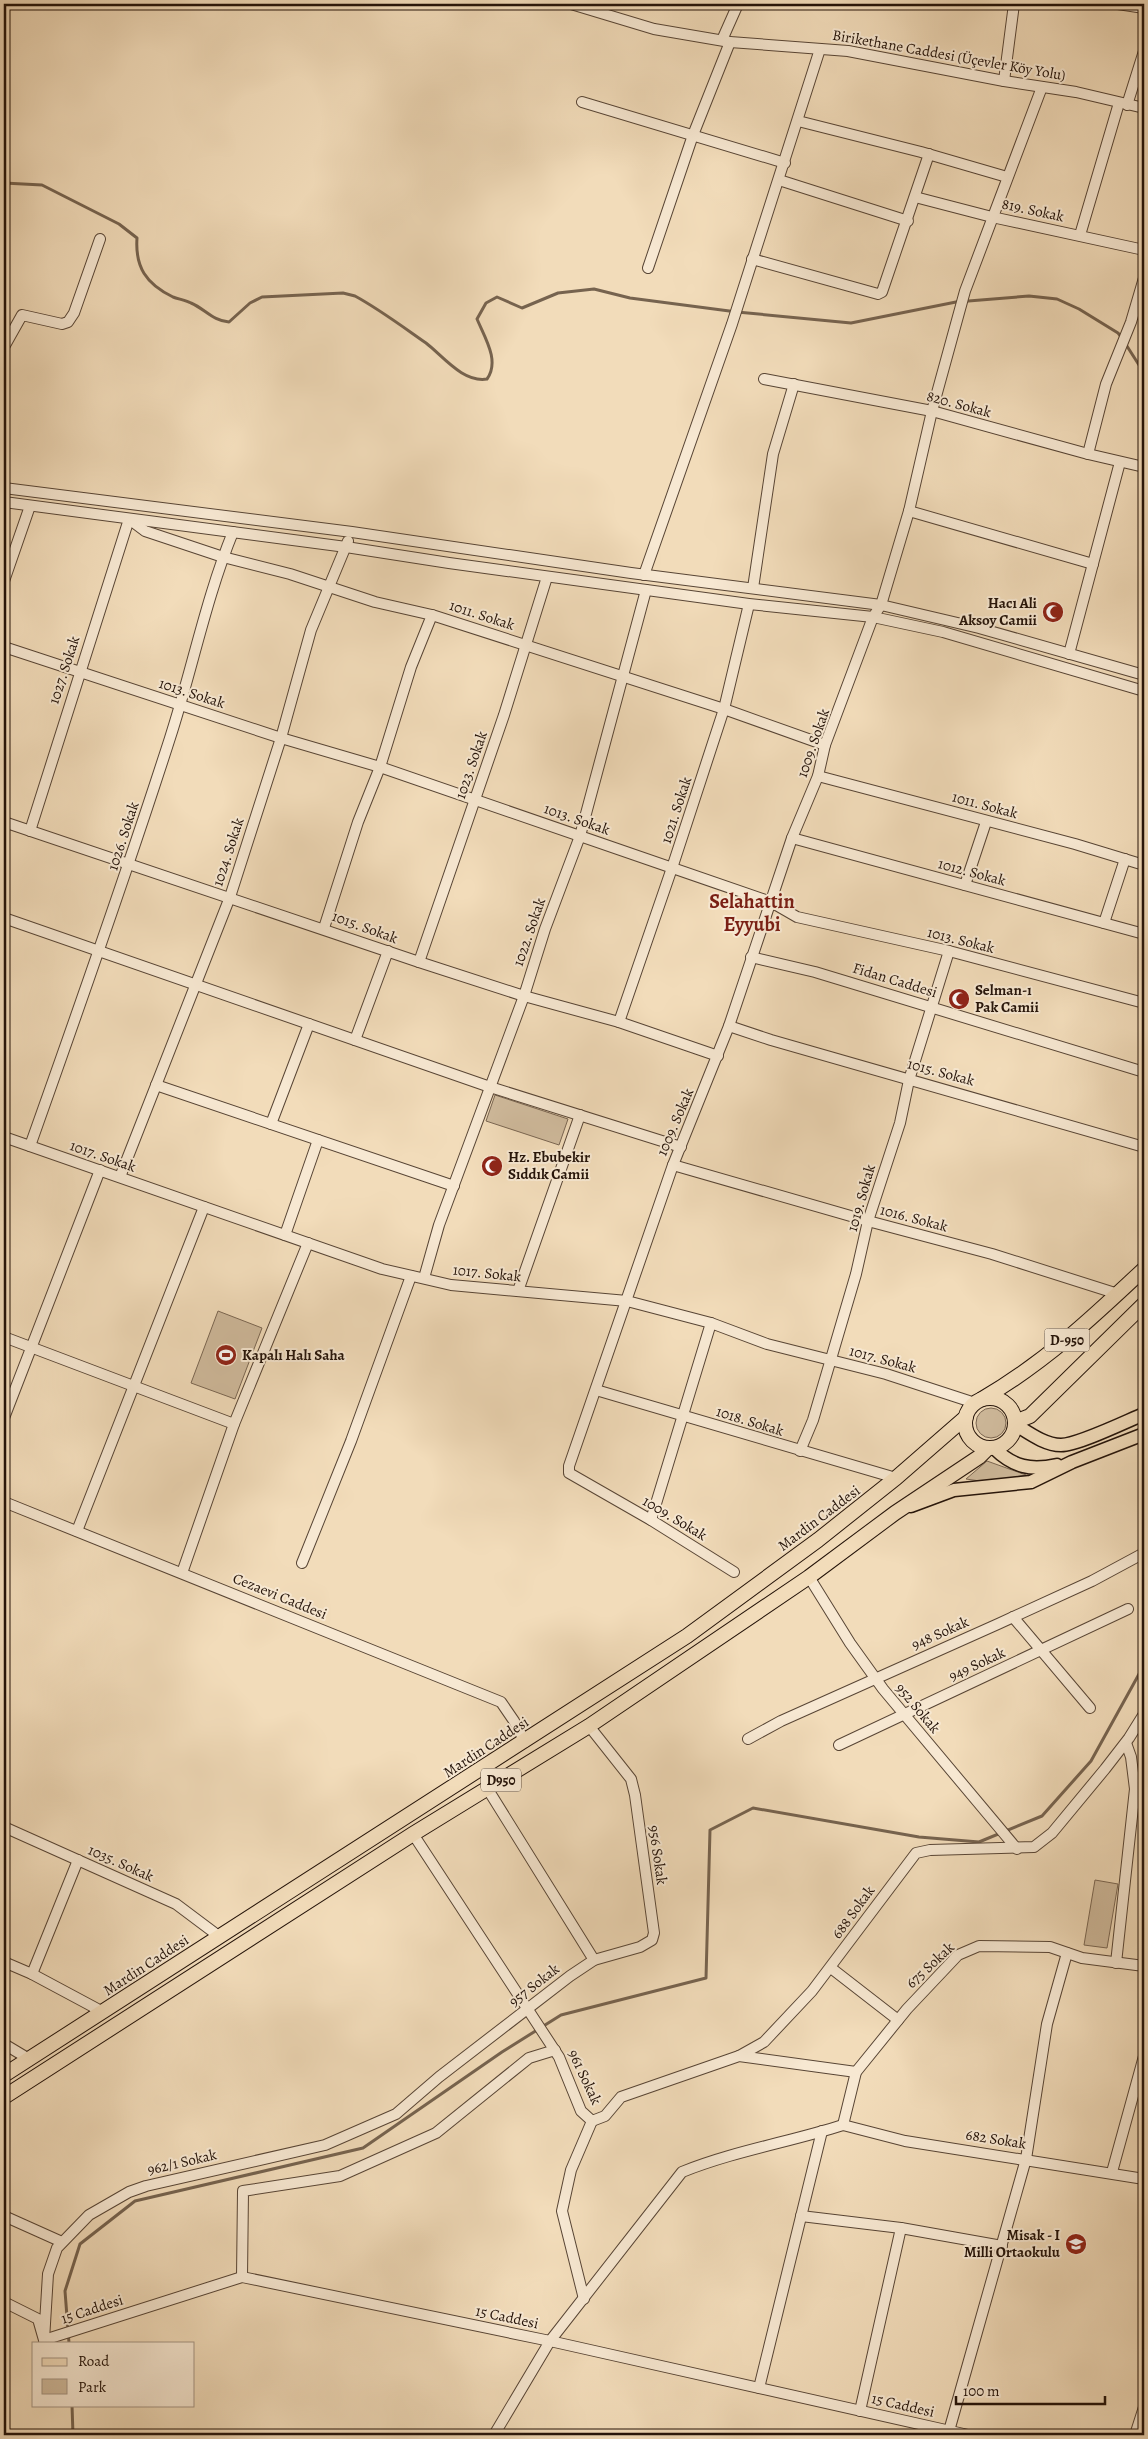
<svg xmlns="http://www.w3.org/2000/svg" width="1148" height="2439" font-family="Alegreya,serif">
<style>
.green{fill:#cfba9c;stroke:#7a6652}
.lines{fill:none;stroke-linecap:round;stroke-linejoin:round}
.stream{stroke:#76634f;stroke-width:3}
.minor-casing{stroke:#584535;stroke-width:12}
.major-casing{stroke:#241309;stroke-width:15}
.highway-casing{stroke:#241309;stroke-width:16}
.minor{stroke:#f7e8d2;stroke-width:10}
.major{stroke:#f2dcba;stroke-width:12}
.highway{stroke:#f2dcba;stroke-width:14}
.labels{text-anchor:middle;stroke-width:4;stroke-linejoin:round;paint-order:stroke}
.shield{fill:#f7e8d2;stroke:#635345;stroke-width:1}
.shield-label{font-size:14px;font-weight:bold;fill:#241309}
.street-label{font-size:15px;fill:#241309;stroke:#f7e8d2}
.poi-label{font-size:15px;font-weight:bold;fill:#241309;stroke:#f7e8d2;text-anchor:start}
.district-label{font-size:20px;font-weight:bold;fill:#7a1f14;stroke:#f7e8d2}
</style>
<rect width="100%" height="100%" fill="#f2dcba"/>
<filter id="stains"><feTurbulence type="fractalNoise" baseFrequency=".004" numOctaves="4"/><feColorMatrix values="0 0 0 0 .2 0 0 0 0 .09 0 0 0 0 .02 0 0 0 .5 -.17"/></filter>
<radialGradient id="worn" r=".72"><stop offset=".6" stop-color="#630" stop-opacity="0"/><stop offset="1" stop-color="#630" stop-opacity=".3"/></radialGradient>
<g class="green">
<path d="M495 1095 568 1119 559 1145 486 1121Z"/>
<path d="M218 1311 262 1328 235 1399 191 1383Z"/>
<circle cx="991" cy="1423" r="15"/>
<path d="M987 1461 1026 1475 987 1482 966 1479Z"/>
<path d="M1095 1880 1118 1884 1107 1948 1084 1945Z"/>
</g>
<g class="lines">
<g class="stream">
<path d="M4 183 42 185 119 224 137 238C135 267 146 284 173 297 178 299 185 300 191 303 205 309 213 321 229 322L250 303 262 297 343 293 355 296C379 309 403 327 426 343 443 356 463 383 487 379 500 361 485 338 477 319L486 303 497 297 522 308 558 293 594 289 630 298 737 312 851 323 956 302 1029 296 1057 299 1079 309 1118 333 1122 338"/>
<path d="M1125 343 1139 365 1144 367"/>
<path d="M69 2343 65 2291 80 2244 135 2201 363 2148 502 2052 561 2015 706 1978 710 1830 753 1808 919 1837 979 1842 1042 1816 1091 1761 1144 1665"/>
<path d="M72 2405 73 2435"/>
</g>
<g class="minor-casing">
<g id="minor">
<path d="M571 4 654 29 730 42 848 51 1004 81 1076 92 1144 108"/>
<path d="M1118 4 1144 8"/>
<path d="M722 40 738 4"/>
<path d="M1004 81 1014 4"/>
<path d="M582 102 785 163"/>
<path d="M1127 105 1144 51"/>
<path d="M798 121 921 152 1007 177"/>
<path d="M779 180 908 221"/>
<path d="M915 197 992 217 1144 250"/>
<path d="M1080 235 1119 103"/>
<path d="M752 259 878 294 882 292 929 154"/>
<path d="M648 268 693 135 730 42"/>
<path d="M4 347 22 315 62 324 68 322 74 313 100 239"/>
<path d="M764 379 932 411 1088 454 1144 467"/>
<path d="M1088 454 1106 384 1131 322 1144 278"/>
<path d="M4 488 352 532 631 573 881 605 979 628 1144 675"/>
<path d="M4 502 346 547 449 563 749 604 873 617 943 632 1144 691"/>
<path d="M909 511 1093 564"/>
<path d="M644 575 732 324 820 49"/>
<path d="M4 581 30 506"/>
<path d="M753 588 773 454 794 384"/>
<path d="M4 647 281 738 380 767 771 902 797 917 949 951 1144 1003"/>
<path d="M1069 654 1120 462"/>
<path d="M818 776 1075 844 1144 865"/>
<path d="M4 822 419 962 524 996 619 1022 718 1056"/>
<path d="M30 831 129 519 145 531 223 557 290 574 375 602 432 615 724 709 825 745"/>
<path d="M792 838 1144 934"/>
<path d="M965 885 986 822"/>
<path d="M4 918 490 1087 681 1147"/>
<path d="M1104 923 1125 859"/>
<path d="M324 928 358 822 380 767 411 667 432 615"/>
<path d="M751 957 815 972 1144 1072"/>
<path d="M419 962 504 715 547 577"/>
<path d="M619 1022 672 868 724 709 749 604"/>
<path d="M729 1026 771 1040 1144 1147"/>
<path d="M355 1040 388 951"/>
<path d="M156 1085 454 1186"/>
<path d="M271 1124 309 1024"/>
<path d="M4 1137 382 1269 451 1285 627 1301 711 1323 767 1344 886 1374 975 1403"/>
<path d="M30 1146C78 1011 126 875 170 738 192 670 206 598 233 532"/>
<path d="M673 1165 868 1221 992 1254 1118 1294"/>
<path d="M120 1177 230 897 281 738 311 630 348 541"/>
<path d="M285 1235 318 1140"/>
<path d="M424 1278 439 1225 524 996 545 929 580 836 646 590"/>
<path d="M518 1291 580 1115"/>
<path d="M4 1337 234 1424"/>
<path d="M596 1390 896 1478"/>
<path d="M4 1418 100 1170"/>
<path d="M800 1451 813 1420 856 1274 868 1221 900 1123 909 1080 949 951"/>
<path d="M4 1502 501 1702 514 1721 525 1742"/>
<path d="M651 1520 711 1323"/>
<path d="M77 1531 204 1207"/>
<path d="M302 1563 351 1441 411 1276"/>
<path d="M734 1572 651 1520 569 1473V1466L673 1165 729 1026 792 838 818 776 825 745 873 617 881 605 909 511 932 411 965 291 1042 87"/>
<path d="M182 1573 234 1424 308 1243"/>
<path d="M809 1577 850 1643 883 1689 1017 1849"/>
<path d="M1013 1617 1090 1708"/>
<path d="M748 1739 781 1721 998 1624 1092 1581 1144 1553"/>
<path d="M839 1745 1128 1609"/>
<path d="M487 1788 594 1960"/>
<path d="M4 1827 176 1904 220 1937"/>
<path d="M413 1834 559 2057 581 2111 592 2121 605 2116 621 2097 739 2056 856 2072"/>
<path d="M4 1962 32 1974 103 2012"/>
<path d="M1116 1963 1135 1789 1131 1757 1126 1743"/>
<path d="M831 1968 898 2020"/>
<path d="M32 1974 78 1860"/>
<path d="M4 2044 29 2059"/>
<path d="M739 2056 764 2042 812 1991 916 1853 930 1850 1034 1847 1052 1833 1105 1769 1129 1738 1144 1714"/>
<path d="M843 2125 856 2072 907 2009 958 1955 979 1946 1050 1947 1082 1958 1144 1966"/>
<path d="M843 2125 905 2141 1144 2179"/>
<path d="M1112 2172 1144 2056"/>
<path d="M4 2216 62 2242"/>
<path d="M801 2216 901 2228 1002 2246"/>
<path d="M242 2277 243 2191 340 2176 436 2133 529 2058 555 2050"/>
<path d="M584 2299 562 2211 571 2170 592 2121"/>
<path d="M4 2302 38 2319 44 2340 48 2274 57 2248 89 2215 129 2192 146 2186 325 2145 396 2114 439 2077 570 1976 594 1960 640 1947 652 1940 654 1933 635 1795 631 1779 589 1726"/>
<path d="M44 2340 242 2277 550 2341 968 2435"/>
<path d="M759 2388 822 2131"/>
<path d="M860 2411 901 2228"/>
<path d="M949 2431 1026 2159 1047 2024 1067 1953"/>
<path d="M494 2435 550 2341 682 2172C734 2151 790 2142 843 2125"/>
<path d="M1135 2435 1144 2407"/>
</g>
</g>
<g class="major-casing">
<g id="major">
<path d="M1016 1425C1029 1433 1045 1445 1061 1445 1078 1445 1127 1421 1144 1414"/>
<path d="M994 1448C1013 1467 1031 1471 1057 1465"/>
<path d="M911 1506 954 1490 1031 1482 1072 1462 1144 1434"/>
</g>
</g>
<g class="highway-casing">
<g id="highway">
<circle cx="990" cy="1423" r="25"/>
<path d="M982 1399C1044 1363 1092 1318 1144 1269"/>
<path d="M1015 1422 1030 1416 1144 1304"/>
<path d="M4 2075 687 1636 818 1540 896 1478 966 1417"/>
<path d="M4 2097 413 1834 589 1726 809 1577 895 1513 979 1457 988 1448"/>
</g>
</g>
<use href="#minor" class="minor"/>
<use href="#major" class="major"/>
<use href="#highway" class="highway"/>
</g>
<defs>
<g id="mosque-disc" transform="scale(1.125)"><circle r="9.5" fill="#8f2418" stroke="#f7e8d2"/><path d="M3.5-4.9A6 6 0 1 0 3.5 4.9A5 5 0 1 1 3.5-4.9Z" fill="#fff"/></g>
<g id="stadium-disc" transform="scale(1.125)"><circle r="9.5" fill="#8f2418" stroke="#f7e8d2"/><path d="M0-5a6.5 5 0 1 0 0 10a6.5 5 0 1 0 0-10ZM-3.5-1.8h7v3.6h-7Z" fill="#fff"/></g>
<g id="school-disc" transform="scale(1.125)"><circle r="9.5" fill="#8f2418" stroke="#f7e8d2"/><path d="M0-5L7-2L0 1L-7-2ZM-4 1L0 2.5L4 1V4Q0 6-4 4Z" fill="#fff"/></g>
</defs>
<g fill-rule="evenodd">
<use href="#mosque-disc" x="1053" y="612"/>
<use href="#mosque-disc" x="959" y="999"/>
<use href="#mosque-disc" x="492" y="1166"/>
<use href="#stadium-disc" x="226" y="1355"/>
<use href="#school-disc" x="1076" y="2244"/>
</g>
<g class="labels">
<g class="shield">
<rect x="1044.5" y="1328.5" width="45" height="23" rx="4"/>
<rect x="481" y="1768.5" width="40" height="23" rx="4"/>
</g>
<g class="shield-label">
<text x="1067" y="1345">D-950</text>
<text x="501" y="1785">D950</text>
</g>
<g class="street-label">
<text transform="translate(949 55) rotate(10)" y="5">Birikethane Caddesi (Üçevler Köy Yolu)</text>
<text transform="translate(1033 210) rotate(12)" y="5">819. Sokak</text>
<text transform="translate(959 404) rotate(15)" y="5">820. Sokak</text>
<text transform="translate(482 615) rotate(18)" y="5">1011. Sokak</text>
<text transform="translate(64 670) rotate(-72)" y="5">1027. Sokak</text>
<text transform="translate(192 693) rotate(18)" y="5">1013. Sokak</text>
<text transform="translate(813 743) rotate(-71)" y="5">1009. Sokak</text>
<text transform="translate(471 765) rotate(-71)" y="5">1023. Sokak</text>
<text transform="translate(985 805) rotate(15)" y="5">1011. Sokak</text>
<text transform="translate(676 810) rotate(-72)" y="5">1021. Sokak</text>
<text transform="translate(577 819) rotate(19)" y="5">1013. Sokak</text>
<text transform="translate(123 836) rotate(-72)" y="5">1026. Sokak</text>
<text transform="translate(228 852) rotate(-72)" y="5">1024. Sokak</text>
<text transform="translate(972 872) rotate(15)" y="5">1012. Sokak</text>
<text transform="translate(365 927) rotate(20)" y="5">1015. Sokak</text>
<text transform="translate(529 932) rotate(-71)" y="5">1022. Sokak</text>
<text transform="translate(961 940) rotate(14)" y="5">1013. Sokak</text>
<text transform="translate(895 980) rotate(17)" y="5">Fidan Caddesi</text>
<text transform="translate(941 1072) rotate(15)" y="5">1015. Sokak</text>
<text transform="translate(675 1122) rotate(-67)" y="5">1009. Sokak</text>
<text transform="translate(103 1156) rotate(19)" y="5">1017. Sokak</text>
<text transform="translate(861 1198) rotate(-74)" y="5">1019. Sokak</text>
<text transform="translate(914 1218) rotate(15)" y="5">1016. Sokak</text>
<text transform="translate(487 1273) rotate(6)" y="5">1017. Sokak</text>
<text transform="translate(883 1359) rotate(15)" y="5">1017. Sokak</text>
<text transform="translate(750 1421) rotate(17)" y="5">1018. Sokak</text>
<text transform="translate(675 1518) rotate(31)" y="5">1009. Sokak</text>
<text transform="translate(819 1518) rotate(-37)" y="5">Mardin Caddesi</text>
<text transform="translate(280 1596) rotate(22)" y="5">Cezaevi Caddesi</text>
<text transform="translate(940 1633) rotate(-24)" y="5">948 Sokak</text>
<text transform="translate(977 1664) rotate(-25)" y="5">949 Sokak</text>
<text transform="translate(918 1708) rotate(50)" y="5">952 Sokak</text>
<text transform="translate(486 1747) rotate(-33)" y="5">Mardin Caddesi</text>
<text transform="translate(658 1855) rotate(82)" y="5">956 Sokak</text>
<text transform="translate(121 1863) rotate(24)" y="5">1035. Sokak</text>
<text transform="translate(853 1912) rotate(-54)" y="5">688 Sokak</text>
<text transform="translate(146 1965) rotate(-33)" y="5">Mardin Caddesi</text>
<text transform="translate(930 1965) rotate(-43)" y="5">675 Sokak</text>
<text transform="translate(534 1985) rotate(-38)" y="5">957 Sokak</text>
<text transform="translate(585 2077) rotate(65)" y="5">961 Sokak</text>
<text transform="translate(996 2139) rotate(9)" y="5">682 Sokak</text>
<text transform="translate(182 2162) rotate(-13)" y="5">962/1 Sokak</text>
<text transform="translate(92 2309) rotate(-18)" y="5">15 Caddesi</text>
<text transform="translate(507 2317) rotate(12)" y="5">15 Caddesi</text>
<text transform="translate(903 2405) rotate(13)" y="5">15 Caddesi</text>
</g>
<g class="poi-label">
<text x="1037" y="608" text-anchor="end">Hacı Ali<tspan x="1037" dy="17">Aksoy Camii</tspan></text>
<text x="975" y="995">Selman-ı<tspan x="975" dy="17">Pak Camii</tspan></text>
<text x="508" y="1162">Hz. Ebubekir<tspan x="508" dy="17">Sıddık Camii</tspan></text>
<text x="242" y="1360">Kapalı Halı Saha</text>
<text x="1060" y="2240" text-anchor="end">Misak - I<tspan x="1060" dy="17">Milli Ortaokulu</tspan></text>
</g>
<g class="district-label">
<text x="752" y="908">Selahattin<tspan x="752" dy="23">Eyyubi</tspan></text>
</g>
</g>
<rect width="1148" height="2439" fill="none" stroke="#f2dcba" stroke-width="20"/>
<rect x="5" y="5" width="1138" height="2429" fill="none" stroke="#241309" stroke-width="2.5"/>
<rect x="10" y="10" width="1128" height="2419" fill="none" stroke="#241309"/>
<rect x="32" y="2342" width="162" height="65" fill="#f7e8d2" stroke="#a39382"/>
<rect x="42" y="2358" width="25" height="8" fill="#f2dcba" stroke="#a39382"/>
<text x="78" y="2366" font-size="15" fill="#241309">Road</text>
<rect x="42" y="2379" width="25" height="15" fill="#cfba9c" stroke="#a39382"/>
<text x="78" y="2392" font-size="15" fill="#241309">Park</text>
<path d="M956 2396v8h149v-8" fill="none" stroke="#241309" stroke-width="2.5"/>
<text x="963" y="2396" font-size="15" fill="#241309" stroke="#f7e8d2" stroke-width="4" paint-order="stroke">100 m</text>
<rect width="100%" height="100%" filter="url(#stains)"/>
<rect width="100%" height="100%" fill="url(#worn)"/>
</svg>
